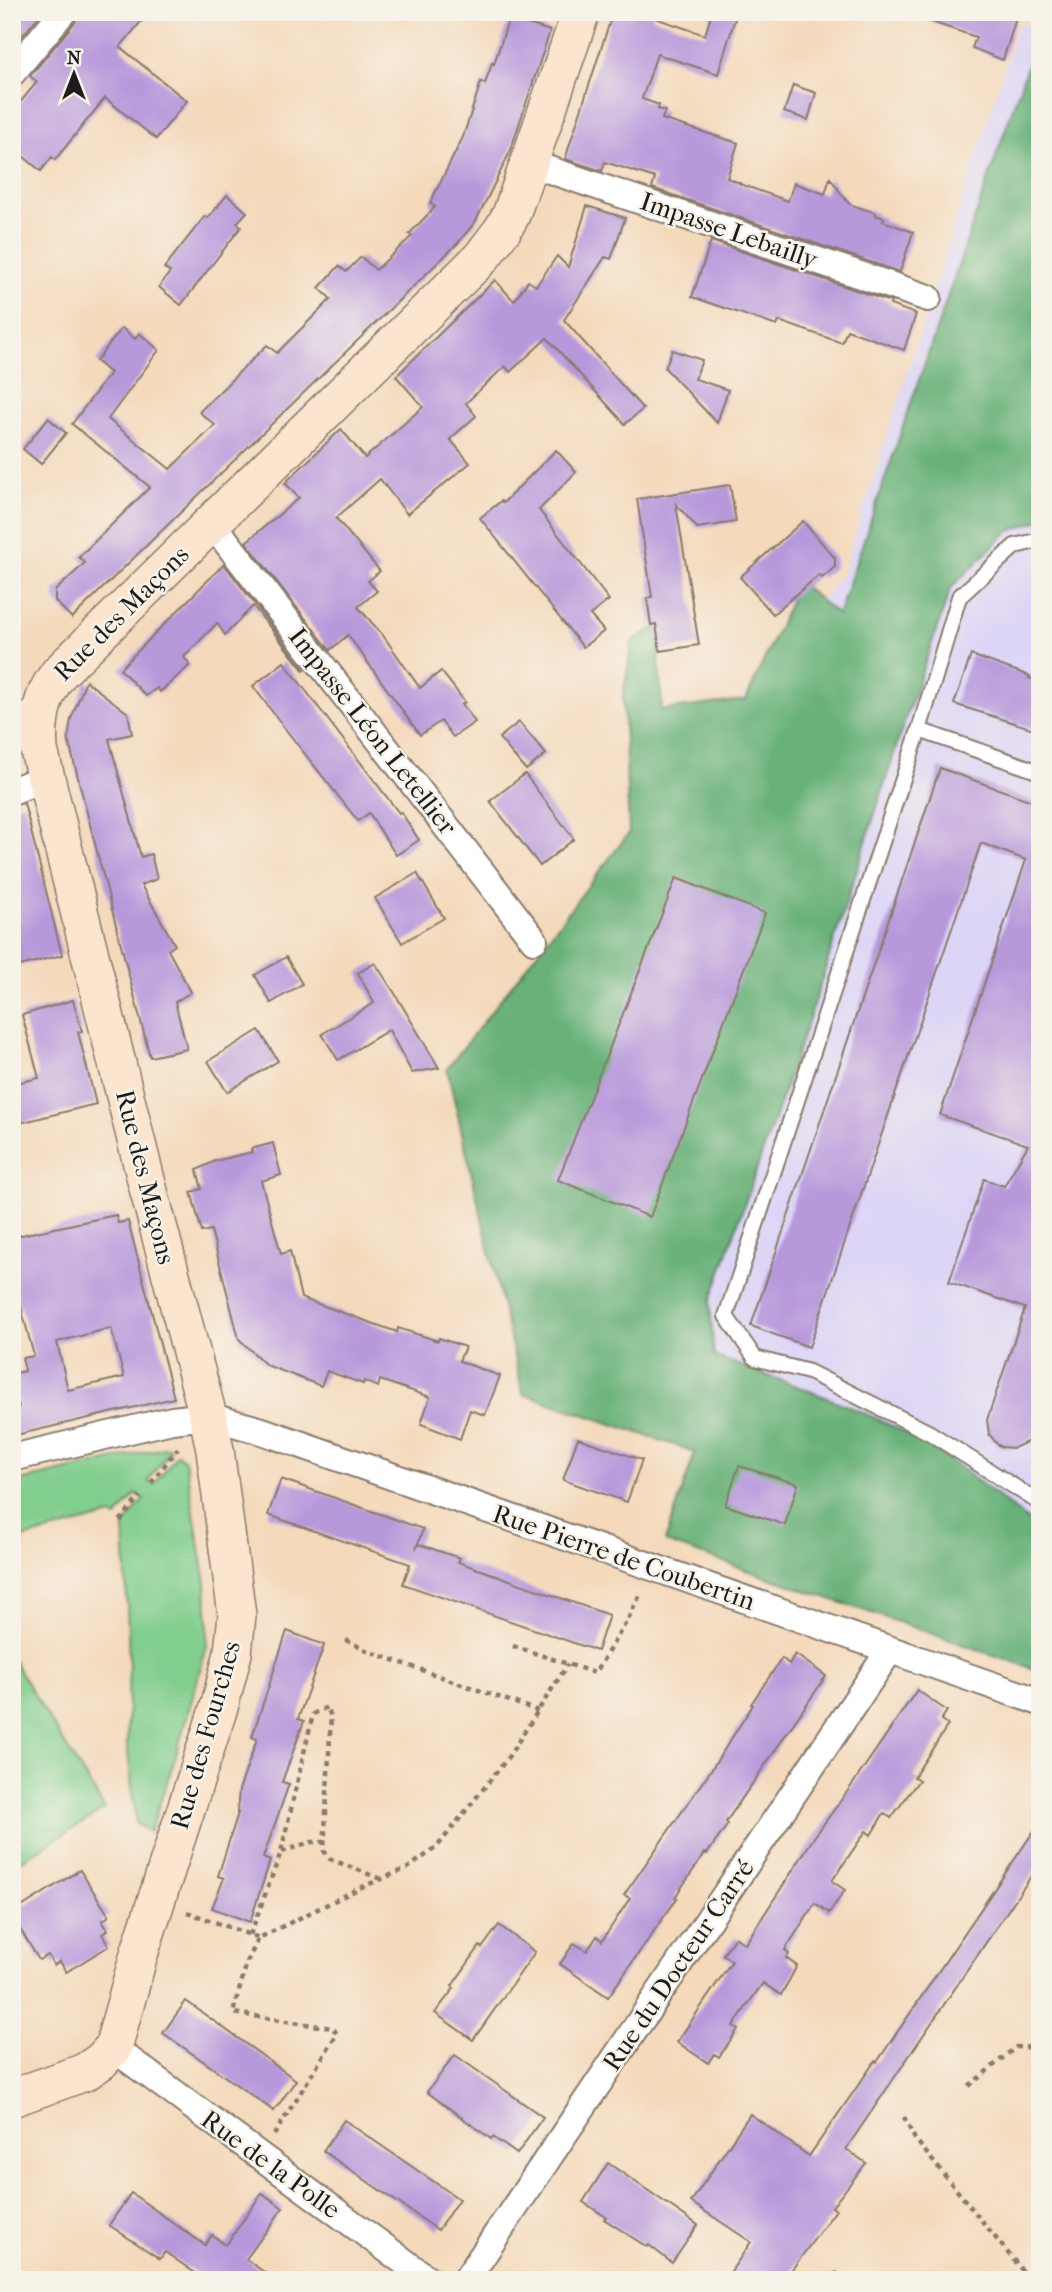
<svg xmlns="http://www.w3.org/2000/svg" width="1052" height="2292" font-family="'IM FELL French Canon',serif">
<style>
.built{fill:#ddd5f6}
.green{fill:#81ce8d;stroke:#4e7554;stroke-width:2}
.forest{fill:#68b178;stroke:#42664a;stroke-width:2}
.building{fill:#b798db;fill-rule:evenodd}
.lines{fill:none;stroke-linecap:round;stroke-linejoin:round}
.lane-casing{stroke:#887a6c;stroke-width:18}
.street-casing{stroke:#887a6c;stroke-width:30}
.secondary-casing{stroke:#887a6c;stroke-width:40}
.path{stroke:#887a6c;stroke-width:4.5;stroke-dasharray:5 5;stroke-linecap:butt}
.lane{stroke:#fff;stroke-width:14}
.street{stroke:#fff;stroke-width:26}
.secondary{stroke:#fce5cf;stroke-width:37}
.labels{text-anchor:middle;stroke-width:5;stroke-linejoin:round;paint-order:stroke}
.street-label{font-size:26px;fill:#1c1c1c;stroke:#f7f3e8}
</style>
<rect width="100%" height="100%" fill="#f7f3e8"/>
<filter id="ink" filterUnits="userSpaceOnUse"><feTurbulence type="fractalNoise" baseFrequency=".0143" numOctaves="2"/><feDisplacementMap in="SourceGraphic" scale="14" xChannelSelector="R" yChannelSelector="G"/><feConvolveMatrix kernelMatrix="1 2 1 2 8 2 1 2 1" color-interpolation-filters="sRGB"/></filter>
<filter id="wash" filterUnits="userSpaceOnUse"><feTurbulence type="fractalNoise" baseFrequency=".00686" numOctaves="4" result="noise"/><feDisplacementMap in="SourceGraphic" scale="28" xChannelSelector="R" yChannelSelector="G"/><feGaussianBlur stdDeviation="1.57" result="paint"/><feColorMatrix in="noise" values="0 0 0 0 0 0 0 0 0 0 0 0 0 0 0 0 0 1.4 0 .05"/><feComposite in="paint" operator="in"/></filter>
<g filter="url(#wash)">
<rect width="100%" height="100%" fill="#f4d9bb"/>
<path class="built" d="M1019 23 1040 30V1673L665 1542 695 1452 523 1394 447 1069 843 573Z"/>
<g class="green">
<path d="M168 1447 171 1449 148 1481 154 1485 177 1454 185 1460 206 1583 208 1628 207 1646 175 1758 150 1832 136 1824 127 1743 129 1661 124 1525 144 1499 136 1494 116 1518 112 1515 12 1541V1483Z"/>
<path d="M12 1659 105 1809 12 1866Z"/>
</g>
<path class="forest" d="M1040 29V520L1007 532 951 588 902 729 812 1010 710 1303 714 1356C783 1382 864 1407 927 1445 965 1469 999 1498 1034 1525L1040 1532V1671L665 1542 695 1452 523 1394 447 1069 629 833 623 697 632 641 657 627 662 710 746 700 799 582 838 615Z"/>
<g id="blocks">
<g class="building">
<path d="M12 12H42L12 48Z"/>
<path d="M78 12H149L120 47 187 101 156 139 105 98 55 160 52 157 41 171 12 147V112L37 82 30 76 75 22Z"/>
<path d="M613 12H653L652 17 705 35 712 12H737L718 74 657 54 642 99 659 105 658 109 665 111 662 119 738 143 727 178 740 183V184L788 201 794 183 825 194 830 178 849 204 876 213 875 215 884 218 883 221 913 232 900 272 652 188 655 178 605 162 602 171 565 159Z"/>
<path d="M915 12H1018L1003 60 972 48 976 37 914 16Z"/>
<path d="M509 18 550 31 510 152 476 221 458 243 72 618 55 601V591L85 563 79 557 150 487 72 424 110 373 96 361 122 328 135 339 139 333 159 350 108 419 170 469 215 425 199 412 267 345 277 353 331 299 319 288 339 266 346 272 361 257 376 270 412 236 409 234 435 207 430 203 463 137 481 82 485 84 492 63 494 64Z"/>
<path d="M793 85 816 93 808 120 784 112Z"/>
<path d="M227 195 247 212 237 223 241 227 181 305 159 287 170 272 164 268 205 216 208 218Z"/>
<path d="M587 206 625 218 611 259 605 257 564 320 643 409 625 424 547 338 510 372 505 366 466 403 476 416 450 439 470 463 407 514 380 479 336 518 380 571 368 581 377 591 358 607 382 634 420 688 441 671 465 702 462 704 475 722 453 737 441 721 420 735 348 635 330 650 246 542 299 498 285 483 341 429 365 458 423 407 396 376 495 280 514 301 528 281 536 286 557 256 568 267Z"/>
<path d="M711 241 891 302 890 305 916 314 904 350 847 330 842 343 779 321 777 326 692 297Z"/>
<path d="M672 350 702 360 695 379 728 390 717 423 665 368Z"/>
<path d="M48 418 66 433 41 464 23 449Z"/>
<path d="M556 450 576 472 539 510 609 600 590 615 604 631 583 647 480 518 501 501 503 503Z"/>
<path d="M730 485 736 522 697 528 676 504 699 645 660 651 656 624 651 625 647 598 652 597 637 499Z"/>
<path d="M803 521 835 558V567L822 578 819 575 773 614 740 577Z"/>
<path d="M224 564 305 670 304 671 253 606 225 635 217 623 184 657 190 665 160 692 157 688 146 696 120 669Z"/>
<path d="M971 655 1030 676 1029 678 1040 681V731L954 704Z"/>
<path d="M284 662 399 813 401 812 419 840 396 855 369 813 358 821 286 730 253 686Z"/>
<path d="M86 681 128 713 132 734 109 739 141 857 151 854 157 879 141 885 175 945 168 950 191 992 175 1002 187 1049 150 1057 68 739 71 719Z"/>
<path d="M519 722 546 754 526 770 499 738Z"/>
<path d="M940 768 1040 804V1430L1027 1442 1014 1448 1002 1447 997 1444 989 1434 987 1420 1025 1308 949 1282 984 1179 1004 1186 1028 1145 940 1115 1026 860 981 843 809 1347 751 1326Z"/>
<path d="M525 774 574 839 540 866 490 801Z"/>
<path d="M24 803 62 955 12 968V806Z"/>
<path d="M417 873 444 918 402 943 375 898Z"/>
<path d="M676 878 765 913 650 1217 558 1180Z"/>
<path d="M286 957 302 984 271 1003 255 975Z"/>
<path d="M375 963 394 992 439 1068 412 1073 389 1030 338 1060 322 1034 374 1003 358 973Z"/>
<path d="M73 1000 82 1031 78 1032 96 1104 12 1125V1084L39 1078 22 1015Z"/>
<path d="M259 1030 278 1061 227 1092 208 1061Z"/>
<path d="M273 1143 281 1175 261 1181 281 1254 290 1251 301 1298 397 1332 398 1328 438 1341 439 1338 465 1347 459 1361 500 1376 485 1415 470 1410 460 1439 421 1424 430 1397 380 1380 378 1387 364 1381 363 1384 327 1371 321 1386 266 1365 239 1339 211 1230 202 1232 191 1192 202 1189 197 1170 215 1161 252 1152 251 1149Z"/>
<path d="M116 1215 118 1223 128 1221 174 1398 12 1436V1409L19 1407 12 1374 25 1371 22 1358 34 1356 21 1307 12 1308V1237ZM111 1328 124 1377 68 1390 57 1342Z"/>
<path d="M578 1438 642 1460 627 1502 563 1480Z"/>
<path d="M739 1466 798 1484 785 1525 725 1505Z"/>
<path d="M281 1479 423 1529 416 1549 418 1544 460 1558 458 1562 609 1615 597 1651 403 1584 410 1564 268 1515Z"/>
<path d="M287 1631 324 1645 298 1719 304 1721 282 1782 289 1784 263 1858 270 1861 250 1922 212 1908 224 1878 218 1876 238 1813H237L239 1790 257 1739 252 1737Z"/>
<path d="M795 1654 826 1676 726 1822 728 1824 707 1854 705 1853 675 1897 677 1898 608 1997 560 1964 574 1943 587 1951 597 1936 602 1941 630 1898 624 1895 713 1767 753 1705 751 1704 782 1658 789 1664Z"/>
<path d="M917 1690 947 1711 941 1720 948 1725 914 1777 919 1780 891 1818 884 1813 871 1835 866 1831 832 1881 845 1890 829 1913 815 1903 785 1950 789 1954 786 1958 797 1966 781 1995 763 1983 733 2026 738 2029 719 2057 714 2054 708 2063 677 2042 732 1961 723 1955 735 1937 745 1944 815 1836 852 1785Z"/>
<path d="M1040 1822V1863L846 2149 866 2163 832 2207 836 2210 784 2280H725L751 2242 691 2202 750 2114 809 2156 875 2061 877 2062Z"/>
<path d="M80 1870 109 1916 102 1921 108 1930 102 1934 109 1946 66 1972 60 1961 54 1965 48 1955 39 1960 12 1916V1913Z"/>
<path d="M499 1925 535 1952 473 2040 435 2013 454 1988 452 1986 480 1946 482 1948Z"/>
<path d="M186 2001 296 2080 274 2111 163 2033Z"/>
<path d="M455 2055 543 2117 517 2154 493 2137 491 2139 427 2092Z"/>
<path d="M344 2120 459 2199 438 2230 323 2151Z"/>
<path d="M608 2163 698 2225 672 2263 649 2245 647 2247 604 2219 606 2217 583 2202Z"/>
<path d="M131 2193 205 2245 212 2235 226 2245 262 2193 283 2208 246 2259 275 2280H205L165 2252 160 2259 109 2225Z"/>
</g>
</g>
</g>
<g filter="url(#ink)">
<use href="#blocks" fill-opacity="0" stroke="#887a6c" stroke-width="2"/>
<g class="lines">
<g class="lane-casing">
<g id="lane">
<path d="M1040 540 1015 546 959 597 919 730 726 1316 755 1358 809 1372 930 1433 1040 1503"/>
<path d="M919 730 1040 772"/>
</g>
</g>
<g class="street-casing">
<g id="street">
<path d="M12 73 63 12"/>
<path d="M529 163 928 298"/>
<path d="M209 525 225 540 534 940"/>
<path d="M12 712 19 717 38 722"/>
<path d="M12 791 46 777"/>
<path d="M12 1458 172 1420 208 1416 262 1431 1040 1702"/>
<path d="M113 2048 429 2280"/>
<path d="M466 2280 890 1650"/>
</g>
</g>
<g class="secondary-casing">
<path id="secondary" d="M12 2098 85 2072 101 2061 113 2048 140 1951 220 1704 233 1653 237 1615 215 1450 208 1416 147 1184 39 750C37 721 41 696 59 673L481 258 503 229 511 215 581 12"/>
</g>
<g class="path">
<path d="M151 1483 178 1448"/>
<path d="M120 1521 140 1496"/>
<path d="M346 1640 368 1651 538 1711"/>
<path d="M513 1646 595 1673 628 1619 641 1593"/>
<path d="M282 1852 310 1842H324"/>
<path d="M187 1912 259 1938"/>
<path d="M250 1935 281 1852 313 1714 327 1707 331 1716 324 1851 330 1859 381 1879"/>
<path d="M969 2086 1016 2047 1040 2048"/>
<path d="M904 2117 915 2139 1030 2280"/>
<path d="M274 2135 337 2034 333 2028 233 2013 247 1962 259 1938 362 1887 408 1868 437 1847 507 1759 568 1664"/>
<path d="M835 2272 841 2280"/>
</g>
<use href="#lane" class="lane"/>
<use href="#street" class="street"/>
<use href="#secondary" class="secondary"/>
</g>
</g>
<g class="labels">
<g class="street-label">
<text transform="translate(729 230) rotate(19)" y="9">Impasse Lebailly</text>
<text transform="translate(121 613) rotate(-45)" y="9">Rue des Maçons</text>
<text transform="translate(373 731) rotate(52)" y="9">Impasse Léon Letellier</text>
<text transform="translate(146 1177) rotate(76)" y="9">Rue des Maçons</text>
<text transform="translate(624 1557) rotate(19)" y="9">Rue Pierre de Coubertin</text>
<text transform="translate(205 1735) rotate(-74)" y="9">Rue des Fourches</text>
<text transform="translate(678 1965) rotate(-56)" y="9">Rue du Docteur Carré</text>
<text transform="translate(271 2164) rotate(36)" y="9">Rue de la Polle</text>
</g>
</g>
<rect width="1052" height="2292" fill="none" stroke="#f7f3e8" stroke-width="42"/>
<g transform="translate(74 74)" stroke="#f7f3e8" stroke-width="5" paint-order="stroke">
<path d="M0-5L12 26L0 18L-12 26Z" fill="#1c1c1c"/>
<text y="-10" font-size="19" font-weight="bold" text-anchor="middle" fill="#1c1c1c">N</text>
</g>
</svg>
